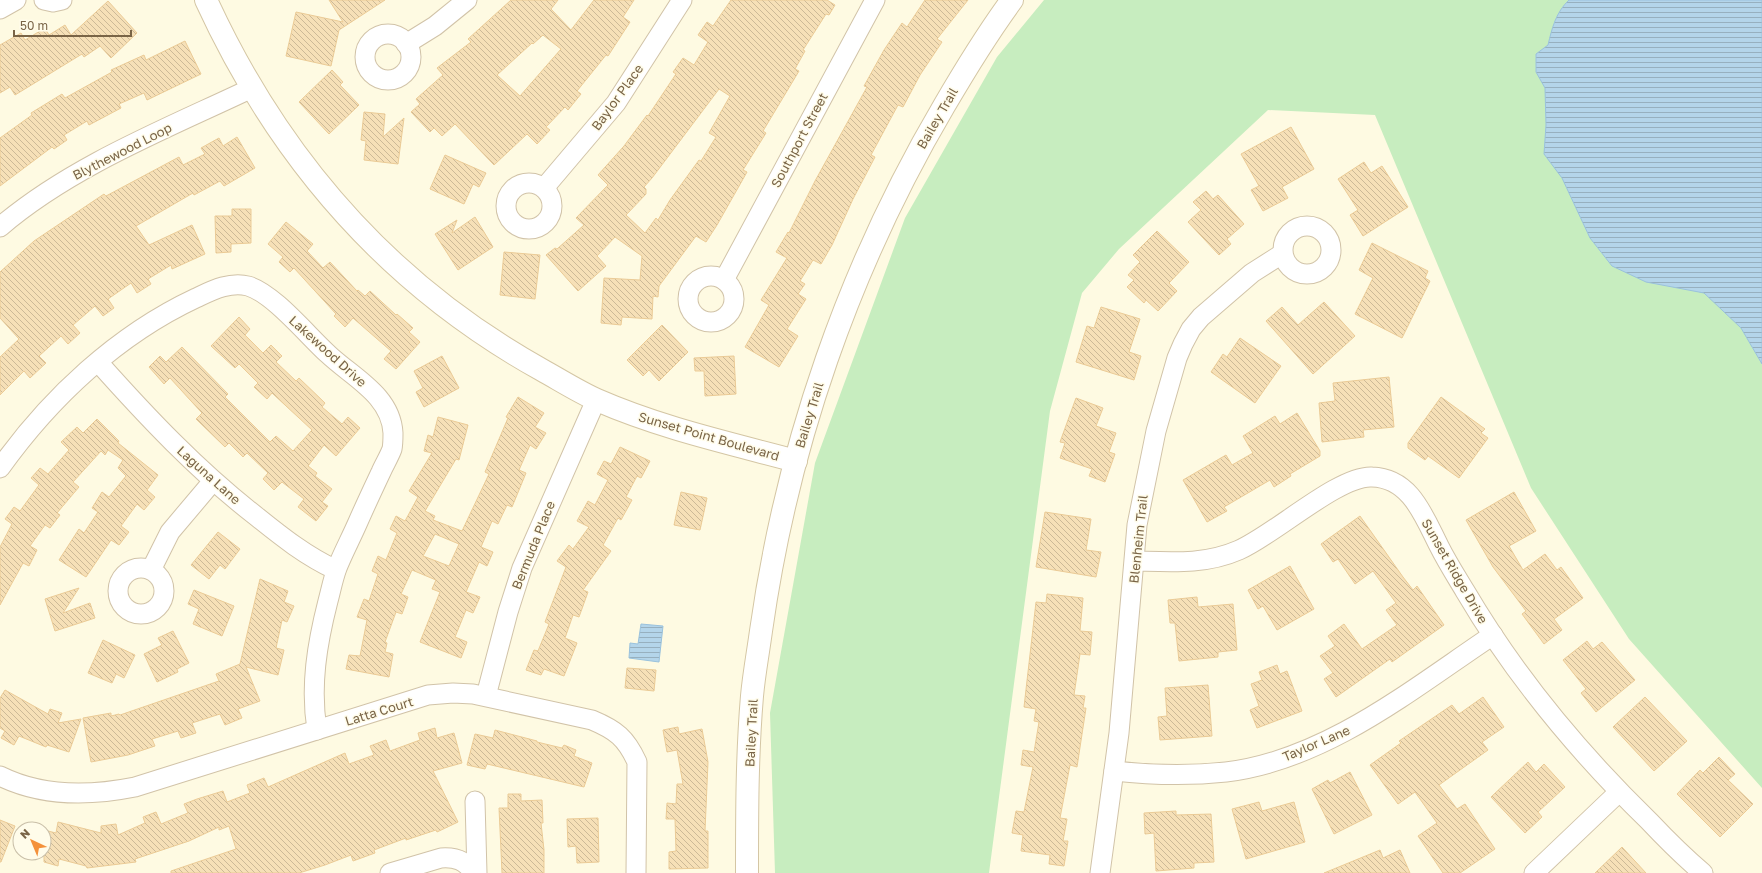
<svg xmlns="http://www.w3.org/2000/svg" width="1762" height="873" font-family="'Golos Text',sans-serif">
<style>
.grass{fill:#c7edbf}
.water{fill:url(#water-rules);stroke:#9ac2dd}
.building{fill:url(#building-back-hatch);stroke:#ebcb96;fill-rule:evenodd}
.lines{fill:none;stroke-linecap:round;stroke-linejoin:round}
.street-casing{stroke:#d1c3a8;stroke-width:21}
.secondary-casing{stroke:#d4c6a4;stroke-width:24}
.street{stroke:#fff;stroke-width:19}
.secondary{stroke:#fff;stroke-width:22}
.labels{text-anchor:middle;stroke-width:3;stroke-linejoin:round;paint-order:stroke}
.street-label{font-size:13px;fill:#796446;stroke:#fffcea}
</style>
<defs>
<pattern id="water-rules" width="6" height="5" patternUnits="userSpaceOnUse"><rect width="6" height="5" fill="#b4d5ea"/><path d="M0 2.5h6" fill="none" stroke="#97b0bf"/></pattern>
<pattern id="building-back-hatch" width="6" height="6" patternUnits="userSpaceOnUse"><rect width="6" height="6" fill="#f6e0b7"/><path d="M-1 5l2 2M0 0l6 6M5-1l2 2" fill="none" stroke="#ccb997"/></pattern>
</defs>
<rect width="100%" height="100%" fill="#fefae2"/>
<path class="grass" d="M1044 0H1762V788L1629 639 1531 488 1375 115 1268 110 1119 249 1082 293 1050 411 989 873H775L770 713 815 463 905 218 997 57Z"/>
<g class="water">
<path d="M1569 0H1762V364L1741 328 1704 293 1646 282 1612 266 1590 238 1562 178 1544 154 1546 125 1545 88 1536 72V54L1548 45C1552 28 1556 12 1569 0Z"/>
<path d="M641 624 663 626 659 662 629 658 630 643 638 644Z"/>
</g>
<g class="building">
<path d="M329 0H385L339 30 331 66 286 56 296 12 343 22Z"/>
<path d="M511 0H558L551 9 571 30 594 0H634L623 17 630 22 608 56 606 55 577 91 581 94 568 110 565 107 546 127 550 130 537 144 527 134 494 165 455 124 442 136 434 128 430 132 411 112 420 104 416 99 443 75 437 68 471 42 468 39ZM543 35 561 49 520 96 497 75 532 43 533 44Z"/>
<path d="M731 0H827L835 5 829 15 826 14 803 50 805 51 795 69 799 71 763 131 766 133 743 170 747 172 717 225 706 242 696 236 659 286 658 297 653 296 652 319 622 317 621 325 601 323 604 278 640 280 642 256 615 237 597 256 606 266 578 291 546 255 555 248 557 249 584 225 576 218 608 185 598 175 624 146 647 115 648 116 676 74 673 72 683 58 694 65 708 42 698 35 707 22 713 26ZM719 89 730 96 709 133 716 137 701 161 699 160 670 200 658 220 656 218 645 233 626 215 646 194V189L644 187 652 178Z"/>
<path d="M925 0H968L937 39 942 42 920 75 903 107 898 105 871 155 875 157 853 199 832 245 821 264 813 260 800 281 805 284 798 294 806 299 787 329 798 336 779 367 745 347 769 305 761 300 787 258 776 252 788 232 789 233 815 181 867 87 864 86 884 50 902 23 907 27Z"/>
<path d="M108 1 137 33 111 58 100 46 84 57 82 54 15 95 10 87 0 93V45L21 33 25 40 45 28 49 35 65 25 71 35Z"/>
<path d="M185 41 201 74 147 100 144 93 119 104 121 108 89 125 87 121 64 135 67 140 54 149 52 147 0 186V138L32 115 31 113 62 94 65 98 112 72 111 70 144 55 146 60Z"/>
<path d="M332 70 343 82 340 85 359 105 329 134 299 102Z"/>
<path d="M364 112 385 114 383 137 404 118 398 164 364 160 366 141 361 140Z"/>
<path d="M1291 127 1314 169 1282 187 1288 198 1263 211 1251 190 1259 186 1241 154Z"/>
<path d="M237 137 255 168 224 186 220 181 194 195 193 193 136 226 149 245 192 225 205 254 172 269 171 265 148 279 151 284 137 293 131 283 108 299 114 308 103 316 95 306 73 325 80 333 68 344 61 336 39 356 46 363 30 378 24 371 0 395V357L19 339 0 318V272L34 241 104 194 106 196 179 157 183 165 205 154 201 148 219 138 223 146Z"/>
<path d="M445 155 486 173 479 187 473 184 464 204 430 189Z"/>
<path d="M1364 162 1371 173 1382 166 1408 207 1363 236 1350 215 1358 210 1338 179Z"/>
<path d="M1206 191 1213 199 1218 195 1244 224 1227 239 1231 244 1219 255 1188 222 1201 210 1193 202Z"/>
<path d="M232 209H251V243L231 244V252L216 253 215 216H232Z"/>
<path d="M475 217 493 247 458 270 435 234 457 220 452 233Z"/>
<path d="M286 222 313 244 307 251 323 268 330 262 357 291 358 290 365 296 370 291 396 315 397 314 413 328 409 332 420 342 396 369 384 359 391 351 353 318 345 327 334 316 336 314 294 268 290 272 279 262 283 257 268 244Z"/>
<path d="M1157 231 1189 262 1169 283 1177 291 1158 311 1146 300 1144 303 1127 287 1134 280 1128 275 1140 262 1133 255Z"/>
<path d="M1372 243 1428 271 1425 278 1430 281 1402 338 1355 314 1373 278 1359 270Z"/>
<path d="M504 252 540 255 535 299 500 295Z"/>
<path d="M1324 302 1355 336 1313 374 1266 321 1282 307 1298 325Z"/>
<path d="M1101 307 1140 319 1129 352 1141 356 1134 380 1076 362 1087 326 1094 328Z"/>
<path d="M239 317 250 329 245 335 263 353 271 345 282 356 276 362 296 381 299 378 325 403 322 407 342 424 348 417 360 428 336 456 324 445 308 466 317 473 315 476 332 489 322 502 328 506 316 521 298 507 304 499 282 482 274 490 263 479 268 473 247 453 243 457 229 443 225 447 196 419 202 413 170 378 164 384 149 367 160 356 166 362 182 347 228 394 225 397 270 442 276 436 293 451 312 430 272 393 267 399 254 387 258 383 239 364 235 368 211 346Z"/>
<path d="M662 325 688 352 659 381 649 370 643 376 627 360Z"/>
<path d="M1240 338 1281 366 1255 403 1211 372 1223 354 1227 357Z"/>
<path d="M442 356 459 388 424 407 416 392 423 388 414 371Z"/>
<path d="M734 356 736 394 705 396 704 371H695L694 358Z"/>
<path d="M1389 377 1394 427 1363 430 1364 437 1322 442 1319 403 1335 401 1333 383Z"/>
<path d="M518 397 544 413 535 427 546 433 536 449 530 445 519 470 526 473 512 507 507 505 498 524 492 521 481 547 493 552 487 566 479 562 466 592 480 597 473 613 466 610 455 637 467 642 461 658 420 642 440 592 432 589 436 580 412 570 401 594 408 597 402 614 396 612 385 642 387 643 385 652 393 654 389 677 346 669 349 655 360 656 367 620 357 617 364 599 369 601 378 574 372 571 378 556 386 560 397 533 390 529 396 516 405 521 418 497 409 491 432 453 424 451 428 435 433 437 438 417 468 425 459 460 456 459 425 511 435 516 433 520 462 531 489 474 485 472 508 418 506 417ZM435 534 459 544 449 566 423 556Z"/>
<path d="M1441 397 1485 429 1481 433 1488 438 1459 478 1428 456 1425 460 1408 448V443Z"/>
<path d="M1076 398 1103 408 1096 426 1116 433 1109 452 1115 454 1105 482 1089 476 1092 469 1060 458 1065 443 1060 442Z"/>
<path d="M1297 413 1320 451V456L1290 474 1291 476 1274 487 1270 480 1224 507 1227 511 1207 522 1183 480 1226 455 1232 465 1253 453 1243 436 1275 416 1280 424Z"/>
<path d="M97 419 119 441 118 443 158 475 147 490 155 497 144 510 137 504 121 526 129 532 119 545 111 540 86 577 59 560 79 529 84 533 98 512 92 508 102 492 109 497 126 476 118 468 123 460 108 450 105 455 101 451 73 482 79 487 57 513 60 515 50 528 45 525 30 546 37 550 29 566 23 563 0 605V547L12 524 5 519 14 507 20 511 39 485 31 478 40 468 48 474 69 450 61 442 77 427 83 433Z"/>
<path d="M620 447 650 461 641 478 637 476 626 497 632 500 621 520 618 518 603 545 611 551 583 590 588 592 579 617 573 615 565 638 577 643 564 676 544 669 541 675 526 670 534 650 538 651 549 624 545 622 566 567 557 561 569 545 573 549 589 527 577 521 588 501 595 505 608 480 597 474 604 461 611 464Z"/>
<path d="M681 492 707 498 700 530 674 525Z"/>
<path d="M1514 492 1536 531 1509 546 1523 570 1545 554 1557 570 1561 567 1583 598 1554 619 1562 630 1544 644 1522 614 1526 611 1493 567 1466 520Z"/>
<path d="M1045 512 1091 519 1086 550 1101 552 1096 577 1036 567Z"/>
<path d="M1360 516 1403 577 1413 590 1417 586 1444 625 1392 662 1390 659 1336 697 1324 679 1333 673 1320 656 1335 646 1328 636 1344 624 1362 649 1397 625 1386 610 1396 603 1373 571 1355 584 1338 559 1333 562 1321 544Z"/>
<path d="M218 532 240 549 225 569 220 565 209 579 191 565Z"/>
<path d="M1290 566 1314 609 1277 630 1263 606 1258 609 1248 590Z"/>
<path d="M260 579 288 591 284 602 294 606 287 622 282 620 276 648 284 650 278 675 246 667 260 701 238 709 242 718 225 725 220 714 192 723 196 733 181 738 178 731 152 739 155 746 128 755 91 762 83 718 111 713V716L119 714 120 715 219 681 216 674 240 664Z"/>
<path d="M79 588 63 613 90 603 95 618 55 631 45 599Z"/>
<path d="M194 590 234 606 222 636 193 624 199 609 188 604Z"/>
<path d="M1047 594 1083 598 1080 631 1092 632 1090 655 1080 654 1074 695 1085 696 1083 708H1086L1077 767 1070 765 1060 818 1067 819 1063 841H1068L1064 866 1049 864 1050 855 1021 851 1023 835 1012 833 1016 811 1024 812 1033 767 1021 765 1023 750 1034 752 1039 722 1034 721 1036 709 1024 707 1036 602 1046 603Z"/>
<path d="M1197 597 1198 607 1233 604 1237 650 1218 652V657L1179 661 1175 623H1170L1168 600Z"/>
<path d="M173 631 189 663 177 669 178 672 157 682 144 654 162 645 158 638Z"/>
<path d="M103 640 135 655 124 678 116 674 112 683 88 673Z"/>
<path d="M1587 641 1593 649 1602 642 1635 680 1596 712 1581 693 1586 689 1563 660Z"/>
<path d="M1277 665 1280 674 1287 671 1302 711 1257 728 1250 710 1259 706 1251 684 1262 680 1259 672Z"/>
<path d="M627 668 656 670 654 691 625 688Z"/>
<path d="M1208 685 1212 736 1160 740 1158 717 1167 716 1165 688Z"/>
<path d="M5 690 48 714 50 709 62 713 58 723 81 719 69 752 47 745 46 747 19 736 14 745 1 738 5 731 0 728V698Z"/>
<path d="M1483 697 1504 727 1482 742 1488 750 1439 785 1457 809 1465 804 1495 849 1460 873H1443L1418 836 1437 823 1415 792 1398 804 1370 765 1401 743 1399 741 1452 705 1459 714Z"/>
<path d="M1645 697 1687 741 1654 771 1613 727Z"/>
<path d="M678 727 679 734 702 729 708 762 705 831H708V868L669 869V852L676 851 675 819H666L667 803 676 804 677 784H683L677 750 667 752 663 730Z"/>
<path d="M435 728 437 738 454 733 462 763 433 771 458 822 437 832 436 830 406 840V838L374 850 375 853 353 861 351 855 325 865 299 873H171V871L236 849 229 826 219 830V827L189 841 135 859 136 862 87 868 86 866 59 859 58 866 44 862V830L56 833 58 822 101 833V826L116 824 118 835 145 823 143 817 156 812 161 824 188 813 184 804 197 799 223 791 227 802 250 793 247 785 264 778 268 787 345 753 349 764 374 755 370 746 386 740 390 751 420 740 418 733Z"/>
<path d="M495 730 537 741V742L562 748 564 745 576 750 574 756 592 763 584 787 487 764 485 769 467 765 475 734 493 738Z"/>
<path d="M1719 757 1735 774 1728 780 1753 804 1720 837 1677 794 1700 770 1703 773Z"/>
<path d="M1528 762 1536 772 1544 764 1565 787 1538 812 1542 817 1525 833 1491 797Z"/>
<path d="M1350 772 1372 815 1334 834 1312 789 1328 780 1330 783Z"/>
<path d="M508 794H521V801L542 800 543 823H541L544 850V873H502L499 808H508Z"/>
<path d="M1259 802 1262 811 1294 802 1305 842 1246 859 1232 809Z"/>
<path d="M1176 811V815L1211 814 1214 862 1194 863V868L1156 871 1154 833 1145 834 1144 813Z"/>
<path d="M598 818 599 862 577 863 576 846 568 847 567 819Z"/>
<path d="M0 820 15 826 1 862H0Z"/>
<path d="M1622 847 1646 873H1595Z"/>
<path d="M1380 850 1383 858 1400 850 1410 873H1324Z"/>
</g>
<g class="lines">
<g class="street-casing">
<g id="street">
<path d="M44 0 53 2 62 0"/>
<path d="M0 9 16 0"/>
<circle cx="388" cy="57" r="23"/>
<path d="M406 44 435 26 467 0"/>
<circle cx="529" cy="206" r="23"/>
<path d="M544 188 616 103 682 0"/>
<circle cx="1307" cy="250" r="24"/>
<path d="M0 227C71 166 168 128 252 88"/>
<circle cx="711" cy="299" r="23"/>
<path d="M724 280 875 0"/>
<path d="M98 362C147 417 198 471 256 516 282 537 306 556 336 570"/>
<path d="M0 468C50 398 117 335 196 298 211 291 230 281 248 286 273 293 308 336 328 354 352 377 391 395 393 433 393 438 393 444 392 449 389 457 384 465 381 472 373 489 365 506 358 522 351 538 343 553 337 568 333 579 331 590 328 601 317 644 310 686 317 730"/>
<path d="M1135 561C1171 562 1205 565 1239 550 1274 535 1339 475 1372 477 1411 478 1424 517 1439 546 1447 562 1456 576 1465 591 1515 676 1578 752 1649 821 1666 839 1684 857 1703 873"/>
<circle cx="141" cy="591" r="23"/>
<path d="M151 570 170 532 213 481"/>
<path d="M486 696 508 612 522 568 596 400"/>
<path d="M1114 771C1151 775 1189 776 1226 772 1326 760 1412 689 1493 635"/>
<path d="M0 776C42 797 90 796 135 787L428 695 453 693 473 694 592 720C616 730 626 738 637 762L636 873"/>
<path d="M475 801 477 873"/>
<path d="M390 873 441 858C455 857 466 860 473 873"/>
<path d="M1100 873 1119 733 1137 525 1156 431 1177 358 1183 344 1191 329 1201 317 1252 273 1282 254"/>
<path d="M1534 873 1619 792"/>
</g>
</g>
<g class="secondary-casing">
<g id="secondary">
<path d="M206 0C279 159 389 285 542 370 560 380 579 392 597 400 661 428 729 443 796 461"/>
<path d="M747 873C747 814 747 755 752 696 754 674 758 653 761 631 787 446 849 267 944 106 965 70 987 34 1012 0"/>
</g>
</g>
<use href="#street" class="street"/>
<use href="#secondary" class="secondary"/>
</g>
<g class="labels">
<g class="street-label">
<text transform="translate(617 97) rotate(-54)" y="5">Baylor Place</text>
<text transform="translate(937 118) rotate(-60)" y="5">Bailey Trail</text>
<text transform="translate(799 140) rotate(-62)" y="5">Southport Street</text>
<text transform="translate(122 151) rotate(-27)" y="5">Blythewood Loop</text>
<text transform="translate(328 351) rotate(42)" y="5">Lakewood Drive</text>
<text transform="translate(809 415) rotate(-73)" y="5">Bailey Trail</text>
<text transform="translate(709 436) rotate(16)" y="5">Sunset Point Boulevard</text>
<text transform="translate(209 475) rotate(42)" y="5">Laguna Lane</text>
<text transform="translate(1138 539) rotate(-84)" y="5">Blenheim Trail</text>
<text transform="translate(533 545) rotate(-68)" y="5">Bermuda Place</text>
<text transform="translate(1455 571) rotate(60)" y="5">Sunset Ridge Drive</text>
<text transform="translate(379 711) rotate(-17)" y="5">Latta Court</text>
<text transform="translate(751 733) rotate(-87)" y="5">Bailey Trail</text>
<text transform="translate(1316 743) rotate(-23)" y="5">Taylor Lane</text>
</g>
</g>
<g transform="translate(32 841) rotate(316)"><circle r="19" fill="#fffcea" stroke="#c9bfa8"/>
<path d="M0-3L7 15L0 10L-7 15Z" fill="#f4913b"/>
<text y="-6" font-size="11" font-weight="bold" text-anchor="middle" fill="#796446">N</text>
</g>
<path d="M14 30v6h117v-6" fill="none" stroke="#796446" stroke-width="2"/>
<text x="20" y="30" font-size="12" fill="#796446" stroke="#fffcea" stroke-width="3" paint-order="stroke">50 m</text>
</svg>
